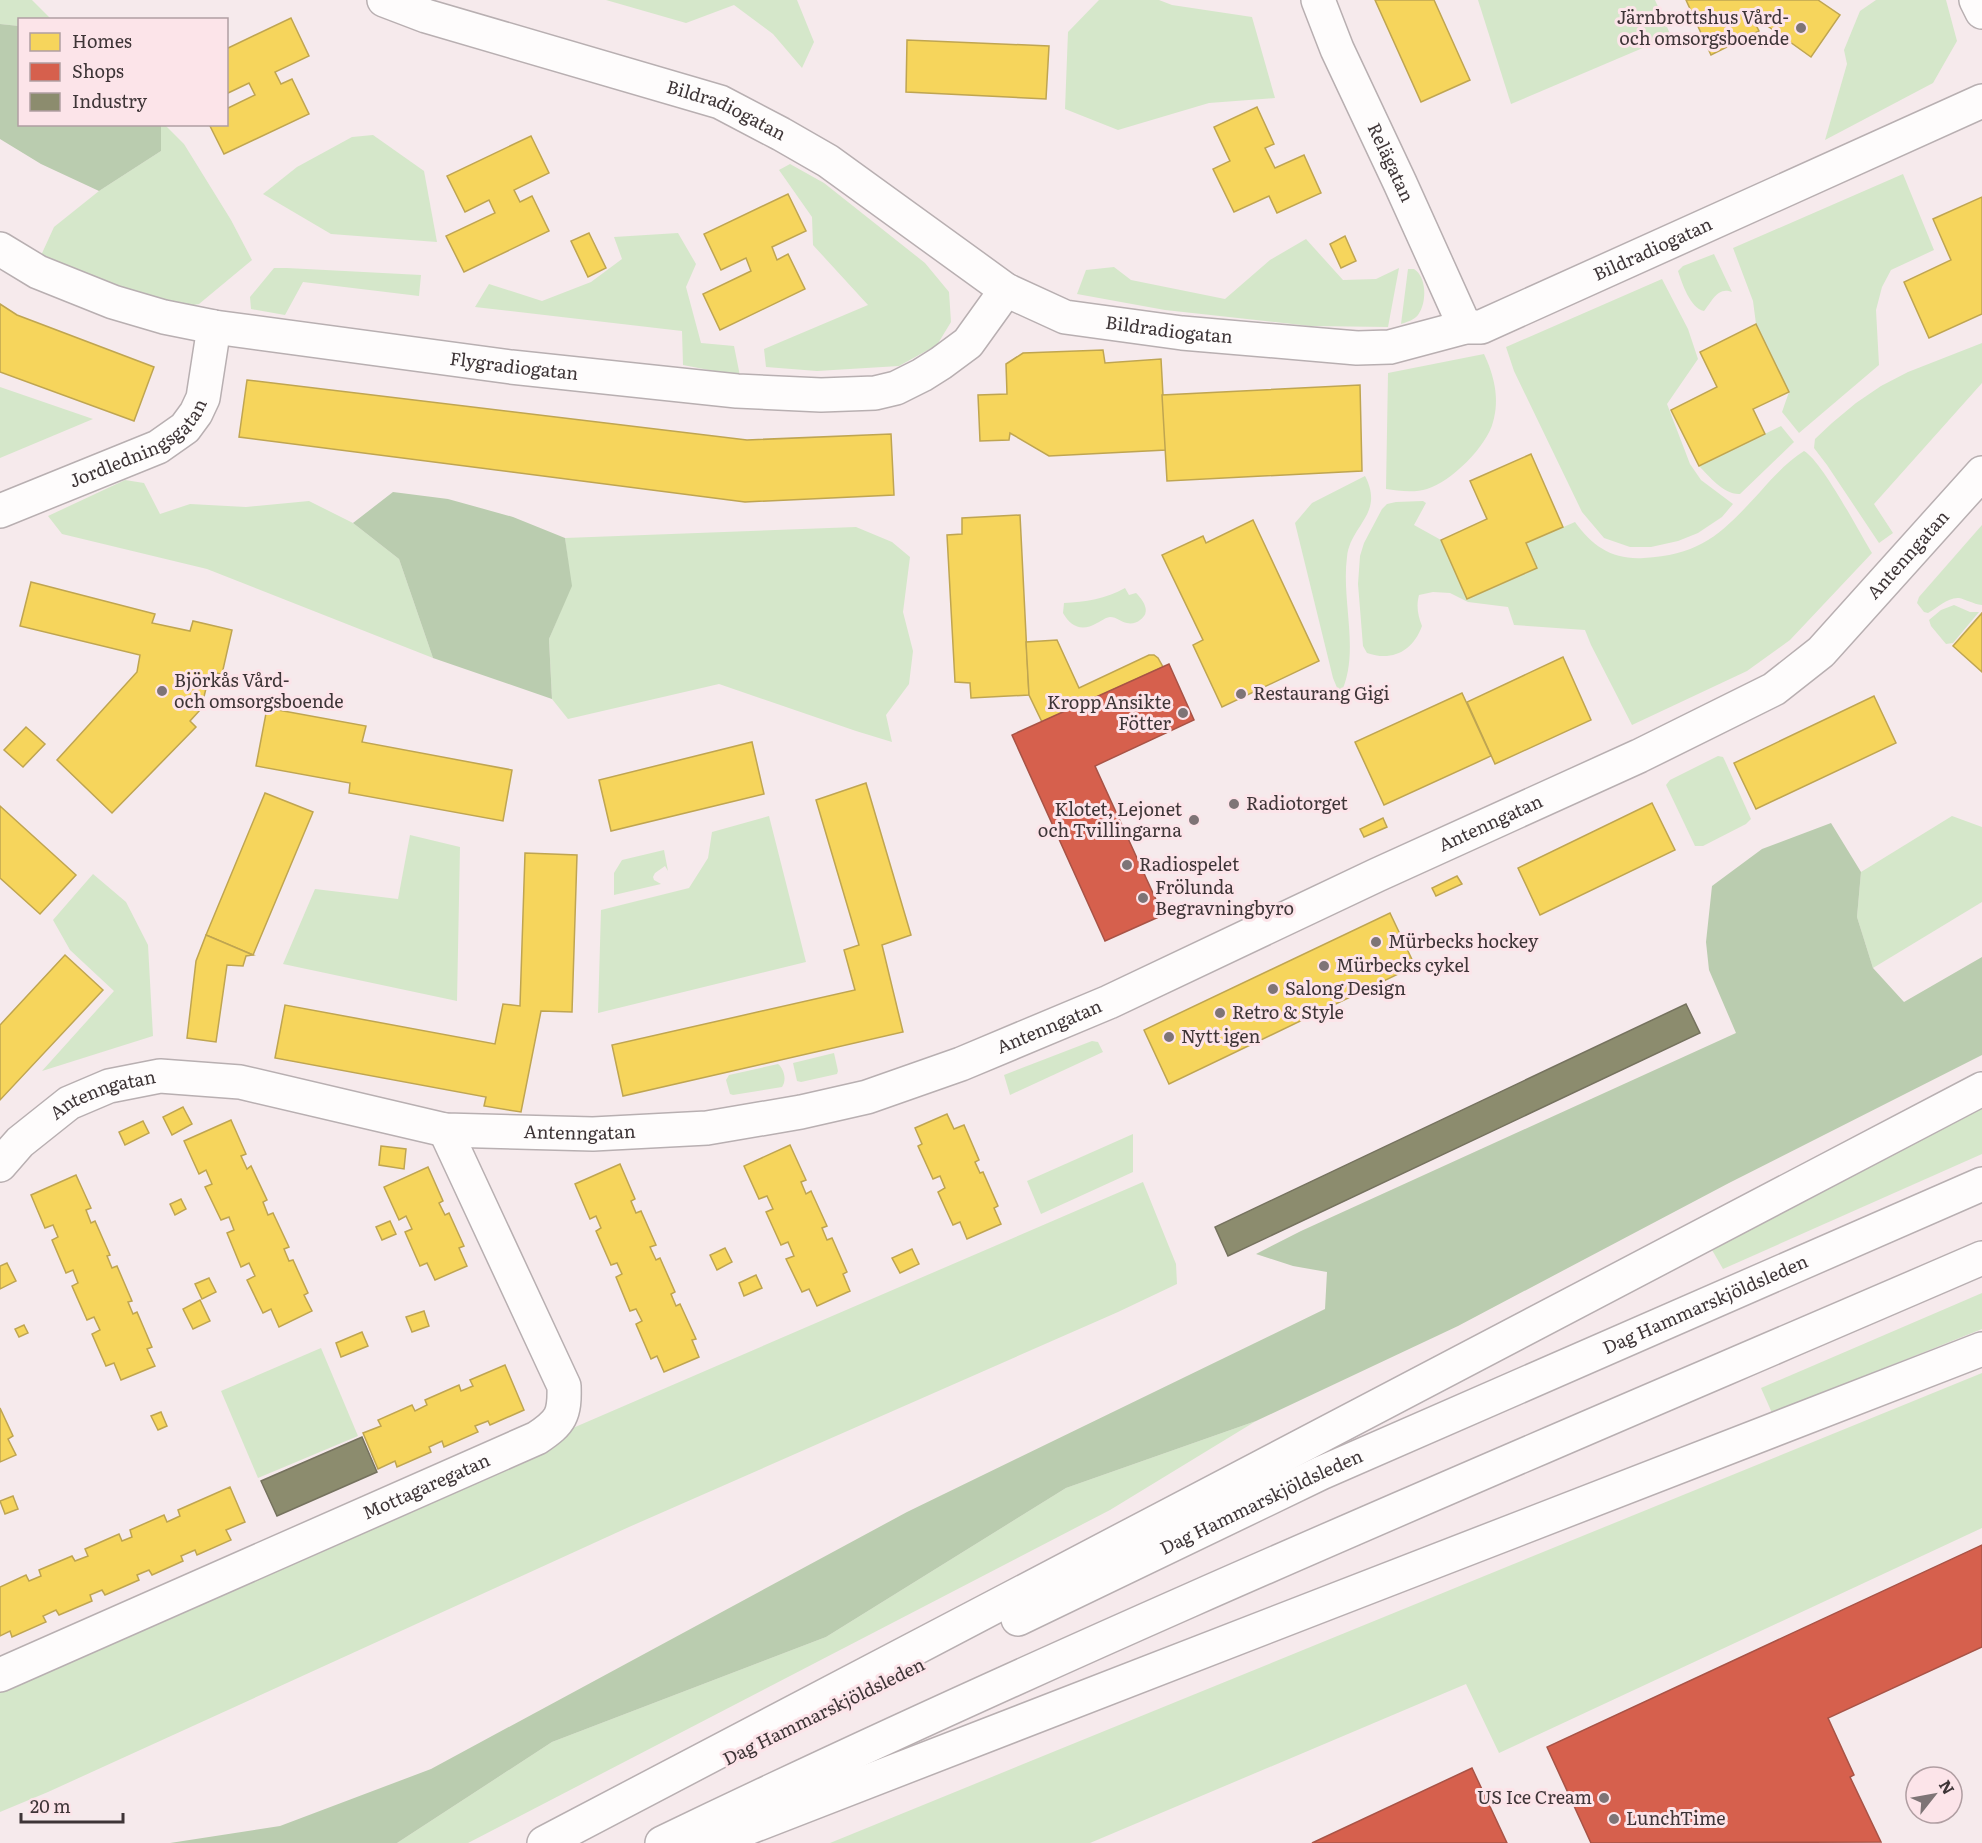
<svg xmlns="http://www.w3.org/2000/svg" width="1982" height="1843" font-family="Literata,serif">
<style>
.green{fill:#d5e7ca}
.forest{fill:#baccaf}
.homes{fill:#f6d55c;stroke:#bfa551;stroke-width:1.5}
.shops{fill:#d6604d;stroke:#a85346;stroke-width:1.5}
.industry{fill:#8c8c6e;stroke:#75725e;stroke-width:1.5}
.lines{fill:none;stroke-linecap:round;stroke-linejoin:round}
.minor-casing{stroke:#b8afb1;stroke-width:36}
.major-casing{stroke:#b8afb1;stroke-width:36}
.minor{stroke:#fefcfc;stroke-width:33}
.major{stroke:#fefcfc;stroke-width:33}
.poi-dot{fill:#7e7476;stroke:#fce4e9;stroke-width:2}
.labels{text-anchor:middle;stroke-width:6;stroke-linejoin:round;paint-order:stroke}
.poi-label{font-size:18px;fill:#3e3537;stroke:#fce4e9;text-anchor:start}
.street-label{font-size:18px;fill:#3e3537;stroke:#fce4e9}
</style>
<rect width="100%" height="100%" fill="#f6eaec"/>
<g class="green">
<path d="M0 0H32L51 19 20 20 19 26 0 24Z"/>
<path d="M606 0H797L814 42 802 68 773 34 734 5 686 23Z"/>
<path d="M1099 0H1159L1172 5 1252 17 1275 98 1209 103 1118 130 1065 109 1068 32Z"/>
<path d="M1478 0H1655L1671 36 1511 104Z"/>
<path d="M1876 0H1946L1957 41 1933 83 1825 140 1847 64 1844 50 1860 11Z"/>
<path d="M161 124 165 125 184 144 231 220 252 260 199 304 162 311 38 262 54 227 99 191 161 151Z"/>
<path d="M373 135 424 171 437 242 331 234 263 194 297 167 352 137Z"/>
<path d="M790 164 824 183 925 263 949 292 951 322 937 345 899 366 817 371 766 367 764 349 868 305 813 245 812 217 779 170Z"/>
<path d="M1903 174 1934 250 1891 270 1882 287 1876 310 1879 365 1799 433 1782 412 1789 392 1756 324 1753 301 1733 248Z"/>
<path d="M678 233 696 264 686 287 701 343 734 346 740 376 683 365 682 331 475 307 489 284 542 301 591 282 622 259 614 237Z"/>
<path d="M1306 239 1343 280 1376 279 1399 268 1388 327 1310 326 1165 310 1077 294 1086 270 1114 267 1131 280 1225 299 1270 260Z"/>
<path d="M1714 254 1732 292C1718 286 1712 301 1704 311 1690 308 1682 283 1678 271L1683 266Z"/>
<path d="M274 268H287L421 275 419 296 303 282 285 315 251 309 250 297Z"/>
<path d="M1408 269H1414C1427 277 1427 303 1418 315 1414 320 1407 322 1401 324Z"/>
<path d="M1662 279 1688 329 1698 359 1667 404 1690 464 1701 480 1733 504 1722 517 1698 533 1678 541 1651 547H1630L1604 538 1582 512 1514 371 1506 347Z"/>
<path d="M1982 343V383L1874 504 1893 533 1879 543 1827 465 1814 448 1815 439 1832 423 1856 403 1881 386 1908 372Z"/>
<path d="M1484 354C1494 375 1500 399 1493 422 1487 446 1451 482 1427 489 1415 493 1398 491 1386 489L1388 373Z"/>
<path d="M0 387 93 419 0 458Z"/>
<path d="M1781 426 1794 442 1740 494C1724 495 1709 476 1699 466Z"/>
<path d="M1804 451C1822 461 1859 532 1872 553L1790 640 1747 671 1632 725 1591 645 1585 630 1514 625 1508 607 1468 602 1450 593 1433 592 1419 595C1416 606 1418 616 1422 626 1413 651 1392 662 1367 653L1363 646 1358 584 1360 556 1364 543 1382 509 1387 504 1396 502 1423 501 1426 503 1414 525 1441 540 1467 599 1536 568 1526 543 1575 522C1593 547 1613 560 1644 558 1702 555 1723 532 1760 492 1773 477 1787 462 1804 451Z"/>
<path d="M1365 476C1385 514 1350 525 1347 557 1341 602 1361 654 1340 695L1333 678 1295 523 1312 503Z"/>
<path d="M125 480 144 483 160 514 190 504 246 507 309 501 353 523 399 559 433 658 207 569 62 534 48 516Z"/>
<path d="M1982 525V605C1973 604 1965 599 1959 598 1948 597 1937 608 1928 613L1924 612 1917 603 1919 597Z"/>
<path d="M856 527 892 542 910 557 903 612 913 651 909 684 886 715 892 742 856 731 719 684 568 719 552 699 549 639 571 586 565 538Z"/>
<path d="M1125 588 1129 595 1136 593C1143 600 1152 612 1140 620 1137 623 1131 624 1127 623 1121 622 1117 617 1110 617 1104 618 1102 621 1097 623 1082 632 1071 627 1063 613L1064 603C1085 602 1106 599 1125 588Z"/>
<path d="M1954 605 1970 612H1979L1953 643 1946 644 1931 626 1929 620 1941 610Z"/>
<path d="M1718 756 1723 757 1725 761 1751 819 1746 824 1703 846H1695L1666 785 1670 780Z"/>
<path d="M769 816 806 962 598 1013 601 910 689 888 708 858 712 832Z"/>
<path d="M1952 816 1982 827V902L1873 968 1857 917 1861 872Z"/>
<path d="M410 835 460 847 457 1001 283 964 315 889 398 899Z"/>
<path d="M664 850 668 871 665 866 655 873 653 877 654 880 661 884 614 895V873L622 860Z"/>
<path d="M93 874 126 902 148 945 153 1036 42 1071 114 991 70 950 53 920Z"/>
<path d="M1092 1041 1098 1042 1103 1052 1010 1095 1004 1075Z"/>
<path d="M834 1053 838 1071 837 1074 801 1082 797 1081 793 1063Z"/>
<path d="M778 1064C784 1069 787 1080 782 1087L733 1095 730 1094 726 1080 729 1075Z"/>
<path d="M1982 1106V1154L1723 1269 1708 1243Z"/>
<path d="M1133 1134V1172L1041 1214 1027 1181Z"/>
<path d="M1143 1182 1176 1264 1177 1284 1118 1312 629 1527 48 1792 0 1812V1675Z"/>
<path d="M1982 1293V1329L1772 1413 1761 1388Z"/>
<path d="M321 1348 358 1436 258 1478 221 1391Z"/>
<path d="M1982 1373V1528L1499 1753 1466 1684 1090 1843H830Z"/>
<path d="M1256 1421 1110 1510 468 1843H397L552 1742 826 1637 1066 1488Z"/>
</g>
<g class="forest">
<path d="M0 24 19 26 20 124 161 125V151L99 191 41 164 0 139Z"/>
<path d="M393 492 448 499 513 517 565 538 572 586 549 639 552 699 433 658 399 559 353 523Z"/>
<path d="M1831 823 1861 872 1857 917 1873 968 1904 1002 1982 957V1055L1729 1183 1458 1326 1256 1421 1066 1488 826 1637 552 1742 397 1843H170L280 1826 431 1769 907 1512 1325 1309 1327 1272 1293 1266 1256 1254 1301 1231 1736 1033 1709 970 1706 942 1712 886 1762 849Z"/>
</g>
<g class="homes">
<path d="M1375 0H1434L1470 80 1421 102Z"/>
<path d="M1686 0H1818L1840 15 1811 57 1762 22 1756 25 1759 31 1711 55Z"/>
<path d="M291 18 309 56 275 72 281 84 292 79 309 114 224 154 209 124H226V109L255 95 249 83 226 94V49Z"/>
<path d="M907 40 1049 46 1046 99 906 92Z"/>
<path d="M1257 107 1274 144 1265 148 1275 168 1304 155 1321 193 1277 213 1269 196 1234 212 1213 169 1230 161 1214 127Z"/>
<path d="M531 136 549 173 514 190 520 202 532 196 549 231 464 272 446 236 495 213 489 200 465 212 447 176Z"/>
<path d="M788 194 806 231 772 247 777 260 788 254 805 289 720 330 703 294 751 271 746 258 721 270 704 234Z"/>
<path d="M1982 197V314L1929 338 1904 282 1951 260 1933 219Z"/>
<path d="M589 233 606 268 588 277 571 241Z"/>
<path d="M1345 236 1356 261 1341 268 1330 244Z"/>
<path d="M0 304 17 315 154 367 134 421 0 372Z"/>
<path d="M1756 324 1789 392 1753 409 1765 434 1699 466 1671 410 1717 387 1700 352Z"/>
<path d="M1103 350 1105 363 1161 359 1166 450 1049 456 1010 433 1009 440 980 441 978 395 1007 394 1006 364 1023 353Z"/>
<path d="M247 380 747 440 891 434 894 495 745 502 239 437Z"/>
<path d="M1360 385 1362 471 1167 481 1162 395Z"/>
<path d="M1531 454 1563 527 1526 543 1537 568 1467 599 1441 540 1487 519 1470 481Z"/>
<path d="M1020 515 1029 695 971 698 970 683 955 682 947 535 962 534V518Z"/>
<path d="M1253 520 1319 661 1222 707 1193 645 1203 640 1162 555 1203 536 1206 543Z"/>
<path d="M31 582 155 614 152 623 190 631 193 621 232 630 222 674 210 672 201 709 190 721 196 727 112 813 57 760 137 672 140 655 20 626Z"/>
<path d="M1982 613V672L1953 646Z"/>
<path d="M1057 640 1079 688 1149 655H1154L1158 658 1163 667 1042 722 1029 695 1026 642Z"/>
<path d="M1563 657 1591 720 1495 764 1467 702Z"/>
<path d="M1462 693 1491 756 1384 805 1355 742Z"/>
<path d="M1874 696 1896 743 1756 809 1734 763Z"/>
<path d="M267 708 366 726 362 742 512 770 503 821 349 793 350 783 256 766Z"/>
<path d="M26 727 45 744 23 767 4 750Z"/>
<path d="M752 742 764 794 611 831 599 780Z"/>
<path d="M866 783 911 935 882 945 903 1032 623 1096 612 1045 855 990 844 950 859 945 816 800Z"/>
<path d="M265 793 313 812 253 955 206 935Z"/>
<path d="M1652 803 1675 850 1540 915 1518 868Z"/>
<path d="M0 806 76 875 40 914 0 878Z"/>
<path d="M1383 818 1387 827 1364 837 1360 829Z"/>
<path d="M525 853 577 855 572 1012 541 1011 521 1112 484 1106 486 1097 275 1058 285 1005 495 1044 503 1004 520 1006Z"/>
<path d="M1457 876 1462 884 1436 896 1432 888Z"/>
<path d="M1390 913 1415 966 1169 1084 1144 1030Z"/>
<path d="M206 935 253 955 246 956 243 966 227 965 216 1042 187 1038 196 961Z"/>
<path d="M65 955 103 990 0 1100V1025Z"/>
<path d="M183 1107 192 1124 172 1135 163 1117Z"/>
<path d="M947 1114 954 1129 964 1125 979 1160 975 1162 980 1173 983 1172 998 1206 994 1208 1001 1224 967 1239 960 1222 953 1225 938 1192 945 1188 940 1176 933 1179 918 1146 922 1144 915 1128Z"/>
<path d="M231 1120 246 1154 241 1156 247 1169 251 1166 267 1200 263 1202 268 1215 273 1213 289 1247 284 1249 289 1261 293 1260 308 1293 304 1295 312 1311 279 1327 271 1309 263 1313 247 1280 255 1276 249 1263 241 1267 227 1233 234 1230 229 1217 221 1220 205 1187 212 1184 206 1170 199 1174 184 1141Z"/>
<path d="M143 1121 149 1133 125 1145 119 1132Z"/>
<path d="M790 1145 806 1180 801 1182 806 1194 811 1191 827 1226 822 1228 827 1240 832 1238 847 1272 843 1274 850 1291 817 1306 809 1289 802 1292 786 1259 794 1256 788 1242 781 1245 766 1212 773 1209 767 1196 759 1199 744 1166Z"/>
<path d="M381 1146 406 1149 404 1169 379 1165Z"/>
<path d="M620 1164 635 1199 631 1201 636 1213 641 1211 656 1245 650 1247 656 1260 660 1258 675 1292 671 1294 676 1306 680 1304 696 1339 692 1340 699 1357 664 1372 657 1356 651 1359 636 1324 642 1321 636 1309 630 1311 616 1277 622 1274 617 1263 611 1265 596 1231 601 1228 596 1216 590 1219 575 1184Z"/>
<path d="M428 1167 443 1201 439 1203 445 1215 449 1213 464 1246 459 1248 467 1266 435 1280 427 1263 420 1266 405 1232 412 1229 406 1216 399 1220 384 1187Z"/>
<path d="M76 1175 91 1208 86 1210 91 1223 95 1221 110 1255 107 1256 112 1268 117 1266 132 1301 128 1302 133 1314 137 1312 152 1347 147 1349 155 1366 121 1380 114 1363 106 1366 92 1334 100 1330 94 1317 87 1320 72 1286 78 1283 73 1270 66 1273 52 1240 58 1237 53 1225 45 1228 31 1195Z"/>
<path d="M181 1199 186 1209 175 1215 170 1204Z"/>
<path d="M390 1221 396 1234 382 1240 376 1227Z"/>
<path d="M725 1248 732 1262 717 1270 710 1255Z"/>
<path d="M912 1249 919 1264 900 1273 892 1258Z"/>
<path d="M7 1263 16 1281 0 1289V1266Z"/>
<path d="M756 1275 762 1288 744 1296 739 1283Z"/>
<path d="M209 1278 216 1292 202 1299 195 1284Z"/>
<path d="M200 1300 210 1321 193 1329 183 1309Z"/>
<path d="M424 1311 429 1326 412 1332 406 1317Z"/>
<path d="M24 1325 28 1333 19 1337 15 1329Z"/>
<path d="M362 1332 368 1346 341 1357 336 1343Z"/>
<path d="M505 1365 524 1410 490 1425 488 1421 475 1426 478 1432 444 1447 442 1441 429 1447 431 1452 397 1467 395 1461 378 1469 363 1433 381 1426 378 1420 412 1405 415 1411 427 1405 425 1400 459 1385 461 1391 473 1386 470 1380Z"/>
<path d="M0 1408 13 1436 8 1439 16 1455 0 1462Z"/>
<path d="M161 1412 167 1426 158 1430 151 1416Z"/>
<path d="M230 1487 245 1522 226 1530 231 1540 197 1555 195 1550 181 1556 183 1561 152 1575 149 1570 137 1575 139 1580 105 1595 102 1590 90 1595 92 1601 59 1615 56 1610 43 1616 46 1622 12 1637 10 1631 0 1636V1587L26 1575 29 1581 41 1576 39 1570 72 1556 75 1561 88 1556 85 1549 119 1534 122 1541 132 1537 130 1530 164 1515 167 1522 180 1516 178 1510Z"/>
<path d="M13 1496 18 1509 5 1514 0 1501Z"/>
</g>
<g class="shops">
<path d="M1169 664 1194 720 1095 766 1163 915 1105 941 1012 735Z"/>
<path d="M1982 1545V1647L1828 1718 1854 1775 1850 1777 1881 1842 1591 1843 1547 1747Z"/>
<path d="M1472 1768 1507 1843H1312Z"/>
</g>
<g class="industry">
<path d="M1686 1004 1700 1033 1228 1256 1215 1227Z"/>
<path d="M362 1437 377 1472 277 1516 261 1481Z"/>
</g>
<g class="lines">
<g class="minor-casing">
<g id="minor">
<path id="s1" d="M384 0 426 16 720 102 781 134 828 161 1006 290 1065 317 1182 333 1357 348 1390 347 1465 327H1481L1982 101"/>
<path id="s2" d="M1318 0 1337 49 1400 183 1465 327"/>
<path d="M1976 0 1982 12"/>
<path id="s3" d="M0 249 38 272 113 302 164 317 214 327 511 367 737 391 821 395 875 393 896 388 922 375 941 363 968 343 1006 290"/>
<path id="s4" d="M0 511 158 447 185 428 196 413 203 398 214 327"/>
<path id="s5" d="M0 1165 20 1142 69 1103 109 1086 160 1076 240 1082 445 1130 593 1134 707 1128 801 1112 867 1097 961 1064 1109 1002 1377 875 1639 756 1774 689 1821 652 1982 473"/>
<path id="s6" d="M0 1675 537 1438C561 1422 565 1415 564 1386L445 1130"/>
</g>
</g>
<g class="major-casing">
<g id="major">
<path id="s7" d="M1018 1619 1321 1473 1982 1184"/>
<path d="M544 1843 1982 1089"/>
<path d="M662 1843C1096 1634 1540 1449 1982 1258"/>
<path d="M709 1843 1982 1349"/>
</g>
</g>
<use href="#minor" class="minor"/>
<use href="#major" class="major"/>
</g>
<g class="poi-dot">
<circle cx="1801" cy="28" r="6"/>
<circle cx="162" cy="691" r="6"/>
<circle cx="1241" cy="694" r="6"/>
<circle cx="1183" cy="713" r="6"/>
<circle cx="1234" cy="804" r="6"/>
<circle cx="1194" cy="820" r="6"/>
<circle cx="1127" cy="865" r="6"/>
<circle cx="1143" cy="898" r="6"/>
<circle cx="1376" cy="942" r="6"/>
<circle cx="1324" cy="966" r="6"/>
<circle cx="1273" cy="989" r="6"/>
<circle cx="1220" cy="1013" r="6"/>
<circle cx="1169" cy="1037" r="6"/>
<circle cx="1604" cy="1798" r="6"/>
<circle cx="1614" cy="1819" r="6"/>
</g>
<g class="labels">
<g class="poi-label">
<text x="1789" y="24" text-anchor="end">Järnbrottshus Vård-<tspan x="1789" dy="21">och omsorgsboende</tspan></text>
<text x="174" y="687">Björkås Vård-<tspan x="174" dy="21">och omsorgsboende</tspan></text>
<text x="1253" y="700">Restaurang Gigi</text>
<text x="1171" y="709" text-anchor="end">Kropp Ansikte<tspan x="1171" dy="21">Fötter</tspan></text>
<text x="1246" y="810">Radiotorget</text>
<text x="1182" y="816" text-anchor="end">Klotet, Lejonet<tspan x="1182" dy="21">och Tvillingarna</tspan></text>
<text x="1139" y="871">Radiospelet</text>
<text x="1155" y="894">Frölunda<tspan x="1155" dy="21">Begravningbyro</tspan></text>
<text x="1388" y="948">Mürbecks hockey</text>
<text x="1336" y="972">Mürbecks cykel</text>
<text x="1285" y="995">Salong Design</text>
<text x="1232" y="1019">Retro &amp; Style</text>
<text x="1181" y="1043">Nytt igen</text>
<text x="1592" y="1804" text-anchor="end">US Ice Cream</text>
<text x="1626" y="1825">LunchTime</text>
</g>
<g class="street-label">
<text dy="6" stroke="none"><textPath href="#s1" startOffset="360">Bildradiogatan</textPath></text>
<text dy="6" stroke="none"><textPath href="#s2" startOffset="178">Relägatan</textPath></text>
<text dy="6" stroke="none"><textPath href="#s1" startOffset="1368">Bildradiogatan</textPath></text>
<text dy="6" stroke="none"><textPath href="#s1" startOffset="864">Bildradiogatan</textPath></text>
<text dy="6" stroke="none"><textPath href="#s3" startOffset="532">Flygradiogatan</textPath></text>
<text dy="6" stroke="none"><textPath href="#s4" startOffset="156">Jordledningsgatan</textPath></text>
<text dy="6" stroke="none"><textPath href="#s5" startOffset="2090">Antenngatan</textPath></text>
<text dy="6" stroke="none"><textPath href="#s5" startOffset="1586">Antenngatan</textPath></text>
<text dy="6" stroke="none"><textPath href="#s5" startOffset="1100">Antenngatan</textPath></text>
<text dy="6" stroke="none"><textPath href="#s5" startOffset="128">Antenngatan</textPath></text>
<text dy="6" stroke="none"><textPath href="#s5" startOffset="614">Antenngatan</textPath></text>
<text dy="6" stroke="none"><textPath href="#s7" startOffset="756">Dag Hammarskjöldsleden</textPath></text>
<text dy="6" stroke="none"><textPath href="#s6" startOffset="466">Mottagaregatan</textPath></text>
<text dy="6" stroke="none"><textPath href="#s7" startOffset="270">Dag Hammarskjöldsleden</textPath></text>
<text transform="translate(824 1712) rotate(-26)" y="6">Dag Hammarskjöldsleden</text>
</g>
</g>
<rect x="18" y="18" width="210" height="108" fill="#fce4e9" stroke="#b09ea2" stroke-width="1.5"/>
<rect x="30" y="33" width="30" height="18" fill="#f6d55c" stroke="#b09ea2" stroke-width="1.5"/>
<text x="72" y="48" font-size="18" fill="#3e3537">Homes</text>
<rect x="30" y="63" width="30" height="18" fill="#d6604d" stroke="#b09ea2" stroke-width="1.5"/>
<text x="72" y="78" font-size="18" fill="#3e3537">Shops</text>
<rect x="30" y="93" width="30" height="18" fill="#8c8c6e" stroke="#b09ea2" stroke-width="1.5"/>
<text x="72" y="108" font-size="18" fill="#3e3537">Industry</text>
<g transform="translate(1934 1795) rotate(59)"><circle r="28" fill="#fce4e9" stroke="#b09ea2" stroke-width="1.5"/>
<path d="M0-4.5L10 22L0 15L-10 22Z" fill="#7e7476"/>
<text y="-9" font-size="16" font-weight="bold" text-anchor="middle" fill="#3e3537">N</text>
</g>
<path d="M21 1813v9h102v-9" fill="none" stroke="#3e3537" stroke-width="3"/>
<text x="30" y="1813" font-size="18" fill="#3e3537" stroke="#fce4e9" stroke-width="4.5" paint-order="stroke">20 m</text>
</svg>
